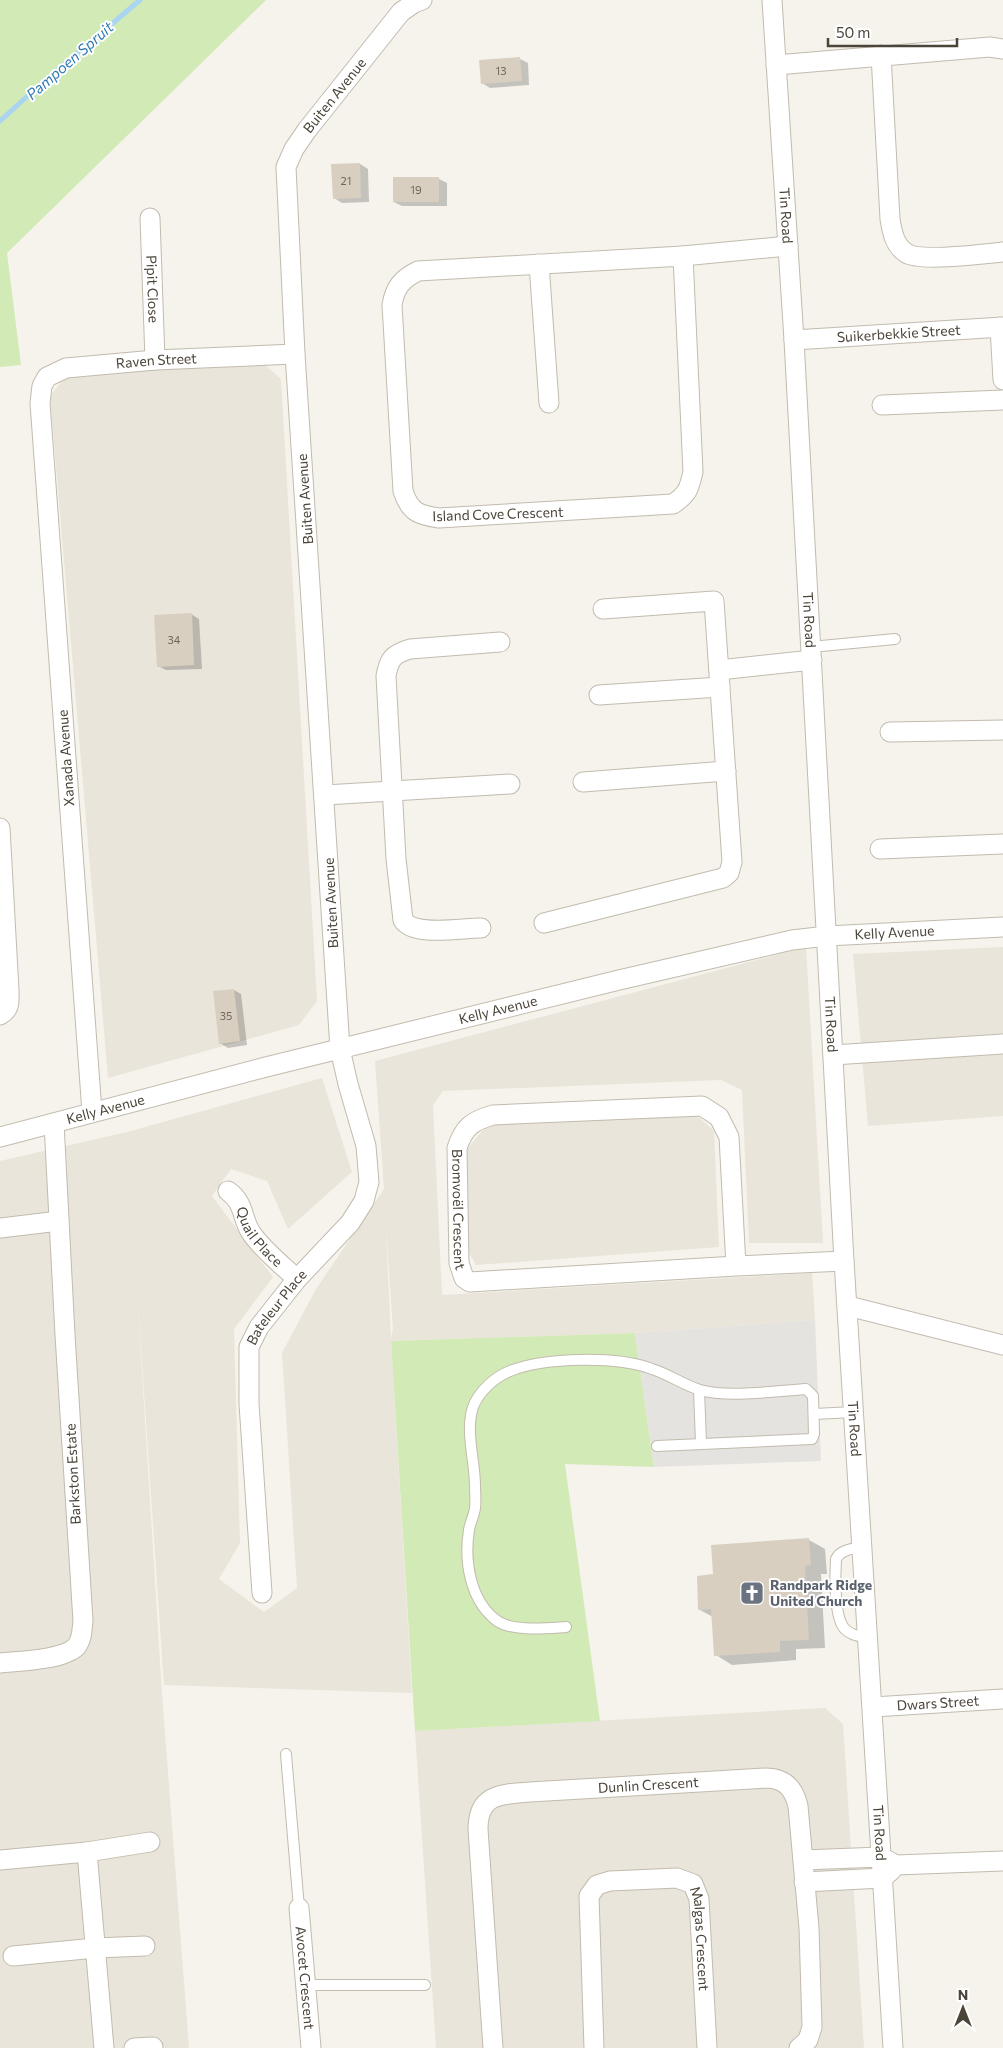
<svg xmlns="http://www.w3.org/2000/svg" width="1003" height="2048" font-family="Commissioner,sans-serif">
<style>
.residential{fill:#eae5da;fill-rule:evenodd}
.green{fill:#d2eab5}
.parking{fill:#e5e3e0}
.shadow{fill:#0003}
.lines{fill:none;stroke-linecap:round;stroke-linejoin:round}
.stream{stroke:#a9d4f2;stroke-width:5}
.building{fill:#d8cfc1}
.service-casing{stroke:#c2bbae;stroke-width:12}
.minor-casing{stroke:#c2bbae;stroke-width:21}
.service{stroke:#fff;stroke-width:10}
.minor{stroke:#fff;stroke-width:19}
.labels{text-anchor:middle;stroke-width:4;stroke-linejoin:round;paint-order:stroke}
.number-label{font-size:11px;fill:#6e675b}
.street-label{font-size:14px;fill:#4b4439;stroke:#fff}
.worship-label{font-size:14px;font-weight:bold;fill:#5b616d;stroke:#fff;text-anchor:start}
.water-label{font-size:15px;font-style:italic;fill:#2e7ab2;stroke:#fff}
</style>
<rect width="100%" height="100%" fill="#f6f3ec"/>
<g class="residential">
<path d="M264 364 281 379 317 1001 299 1025 108 1078 50 396 67 375Z"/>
<path d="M806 947 823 1243H749L742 1090 721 1080 443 1091 433 1105 442 1295 812 1273 815 1320 635 1333 391 1341 412 1693 164 1685 136 1276 162 1694 189 2048H0V1161L127 1132 322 1078 352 1172 288 1229 267 1181 231 1169 212 1196 273 1277 234 1329 240 1543 219 1579 264 1612 297 1588 282 1353 316 1289 384 1189 375 1061ZM386 1229 393 1329 391 1338 386 1230Z"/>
<path d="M1003 947V1116L868 1126 853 954Z"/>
<path d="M693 1112 714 1131 719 1247 476 1265 468 1251 467 1149 488 1124Z"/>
<path d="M825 1708 843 1724 864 2048H436L415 1731Z"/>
</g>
<g class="green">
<path d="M0 0H266L7 253 21 365 0 367Z"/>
<path d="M635 1333 654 1467 565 1464 600 1721 415 1731 391 1341Z"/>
</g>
<path class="parking" d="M815 1320 821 1461 654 1467 635 1333Z"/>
<g class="shadow">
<path d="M520 59 528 63 529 85 490 88 482 83Z"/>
<path d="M360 164 368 169 369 202 342 203 334 198Z"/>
<path d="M439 179 447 183V206H402L394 202Z"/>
<path d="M191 614 199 619 202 669 166 670 158 666Z"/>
<path d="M234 990 241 994 247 1045 228 1048 220 1043Z"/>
<path d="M809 1540 825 1549 827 1574H821L825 1648 796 1649V1660L732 1665 716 1655 713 1617 700 1610 714 1575Z"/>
</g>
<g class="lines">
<path class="stream" d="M0 121 42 83 140 0"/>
</g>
<g class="building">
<path d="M520 57 522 81 481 84 479 60Z"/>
<path d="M360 163 361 198 333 199 331 164Z"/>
<rect x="393" y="177" width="46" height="25"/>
<path d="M192 613 194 665 157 667 154 615Z"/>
<path d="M234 989 240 1041 219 1044 213 991Z"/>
<path d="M809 1538 811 1565 805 1566 809 1640 780 1641V1652L714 1656 711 1609 698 1610 697 1576 713 1574 711 1545Z"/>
</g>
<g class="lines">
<g class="service-casing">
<g id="service">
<path d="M811 647 895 639"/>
<path d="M699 1390 701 1443"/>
<path d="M814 1414 854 1412"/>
<path d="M863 1547C853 1549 841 1549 836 1559 835 1574 834 1616 844 1628 850 1635 859 1636 868 1638"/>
<path d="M566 1627C548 1628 511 1632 496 1620 470 1600 464 1561 469 1530 470 1523 474 1516 475 1508 476 1501 475 1493 475 1486 475 1461 465 1431 473 1407 479 1391 495 1377 510 1371 545 1357 617 1356 652 1369 668 1374 684 1385 700 1390 729 1398 775 1391 806 1389L813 1396 814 1434 812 1439 657 1446"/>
<path d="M286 1754 299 1908"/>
<path d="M306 1985H425"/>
</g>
</g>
<g class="minor-casing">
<g id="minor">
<path id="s1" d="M772 0 794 340 844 1261 893 2048"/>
<path d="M881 55 890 219C892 231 894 245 906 253 919 262 984 254 1003 252"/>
<path d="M776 65 990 47 1003 49"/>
<path id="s2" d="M150 218 155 360"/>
<path d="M683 256 693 472C689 489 688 494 673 504L439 518C418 515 410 512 403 491L392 305C395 287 402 279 418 271Z"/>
<path d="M683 256 788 246"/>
<path d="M539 264 549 403"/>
<path d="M1000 327 1003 380"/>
<path id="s3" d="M794 340 1003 327"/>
<path d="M882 405 1003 400"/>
<path d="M719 670 812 660"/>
<path d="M599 695 720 687"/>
<path d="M890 732 1003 730"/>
<path d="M583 782 726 771"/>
<path d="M325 795 510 784"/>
<path d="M0 828 9 990C9 1001 11 1009 0 1015"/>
<path d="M880 849 1003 844"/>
<path d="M544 923 723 878 729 873 732 862 714 601 603 609"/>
<path d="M481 928C461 928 414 937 403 920L396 859 386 676C389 659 393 654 410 649L500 642"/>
<path d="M833 1055 1003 1044"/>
<path id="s4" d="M92 1112 40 403 42 386 47 377 66 368 155 360 295 354"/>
<path id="s5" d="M0 1137 266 1067 619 980 792 940 827 936 1003 927"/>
<path id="s6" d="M228 1191C246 1204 241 1219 252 1234 264 1251 282 1265 297 1279"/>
<path d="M0 1228 59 1221"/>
<path id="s7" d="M736 1266 729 1137 719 1117 702 1106 493 1115C472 1121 464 1127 457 1148L459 1263 464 1278 470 1282 736 1266 844 1261"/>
<path d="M848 1306 1003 1345"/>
<path id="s8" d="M262 1593 249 1404V1347L259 1327 297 1279 350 1223 364 1201 366 1193 369 1182 366 1146 348 1084 340 1049 295 354 286 167 294 149 307 130 401 12 414 3 422 0"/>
<path d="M0 1663C20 1661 62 1660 76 1647 82 1640 82 1630 83 1621L65 1335 54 1123"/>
<path id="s9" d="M873 1707 1003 1699"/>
<path d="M87 1852 150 1842"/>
<path d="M0 1860 87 1852 104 2048"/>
<path d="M803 1860 881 1857 896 1865 1003 1861"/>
<path d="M804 1882 883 1878 892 1870"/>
<path id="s10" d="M299 1908 311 2048"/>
<path d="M13 1956 95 1948 145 1946"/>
<path d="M134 2048 153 2047"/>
<path id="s11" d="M493 2048 478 1829C478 1794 501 1794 530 1792L766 1778C785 1778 794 1789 798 1806L809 1928 812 2027 808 2040 799 2048"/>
<path id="s12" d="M594 2048 589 1896 597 1885 610 1881 677 1878 693 1884 699 1899 707 2048"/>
</g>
</g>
<use href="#service" class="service"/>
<use href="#minor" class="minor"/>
</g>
<defs>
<g id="church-square" transform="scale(1.25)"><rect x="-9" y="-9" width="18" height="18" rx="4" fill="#6b7280" stroke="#fff"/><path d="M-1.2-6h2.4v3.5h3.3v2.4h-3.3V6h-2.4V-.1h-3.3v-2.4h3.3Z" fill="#fff"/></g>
</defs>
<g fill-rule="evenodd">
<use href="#church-square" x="752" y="1593"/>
</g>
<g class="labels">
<g class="number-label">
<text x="501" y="75">13</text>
<text x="346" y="185">21</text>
<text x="416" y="194">19</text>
<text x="174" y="644">34</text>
<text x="226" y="1020">35</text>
</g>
<g class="street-label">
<text dy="5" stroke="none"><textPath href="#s8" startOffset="1560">Buiten Avenue</textPath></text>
<text dy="5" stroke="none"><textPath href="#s1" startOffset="216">Tin Road</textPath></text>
<text dy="5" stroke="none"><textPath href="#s2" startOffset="71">Pipit Close</textPath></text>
<text dy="5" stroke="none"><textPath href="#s3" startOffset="105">Suikerbekkie Street</textPath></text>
<text dy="5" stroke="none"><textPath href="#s4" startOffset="850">Raven Street</textPath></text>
<text transform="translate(305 499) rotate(-94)" y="5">Buiten Avenue</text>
<text transform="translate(498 514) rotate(-2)" y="5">Island Cove Crescent</text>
<text dy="5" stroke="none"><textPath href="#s1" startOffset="621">Tin Road</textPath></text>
<text transform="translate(66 758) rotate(-94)" y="5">Xanada Avenue</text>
<text transform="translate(331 903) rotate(-93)" y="5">Buiten Avenue</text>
<text dy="5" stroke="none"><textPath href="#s5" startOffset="919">Kelly Avenue</textPath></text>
<text dy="5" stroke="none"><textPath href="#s5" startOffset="514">Kelly Avenue</textPath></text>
<text dy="5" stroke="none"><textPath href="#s1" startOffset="1026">Tin Road</textPath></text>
<text dy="5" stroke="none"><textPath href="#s5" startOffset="109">Kelly Avenue</textPath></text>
<text dy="5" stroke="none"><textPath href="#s7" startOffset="494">Bromvoël Crescent</textPath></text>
<text dy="5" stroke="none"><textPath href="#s6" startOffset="56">Quail Place</textPath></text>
<text dy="5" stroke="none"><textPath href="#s8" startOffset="295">Bateleur Place</textPath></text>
<text dy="5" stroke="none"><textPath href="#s1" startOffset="1431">Tin Road</textPath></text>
<text transform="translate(73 1474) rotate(-93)" y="5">Barkston Estate</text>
<text dy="5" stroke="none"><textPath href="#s9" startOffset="65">Dwars Street</textPath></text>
<text dy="5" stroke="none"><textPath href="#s11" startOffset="412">Dunlin Crescent</textPath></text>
<text dy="5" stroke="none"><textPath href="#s1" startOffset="1836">Tin Road</textPath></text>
<text dy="5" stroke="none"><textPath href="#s12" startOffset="319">Malgas Crescent</textPath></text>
<text dy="5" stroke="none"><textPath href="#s10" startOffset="70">Avocet Crescent</textPath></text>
</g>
<g class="worship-label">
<text x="770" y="1590">Randpark Ridge<tspan x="770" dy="16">United Church</tspan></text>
</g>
<g class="water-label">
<text transform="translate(70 61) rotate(-41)" y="5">Pampoen Spruit</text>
</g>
</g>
<g transform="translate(963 2008)" stroke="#ffffff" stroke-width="4" paint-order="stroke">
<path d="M0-4L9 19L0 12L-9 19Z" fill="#4b4439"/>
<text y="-8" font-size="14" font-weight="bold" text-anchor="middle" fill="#4b4439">N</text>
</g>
<path d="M828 38v8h129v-8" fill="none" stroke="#4b4439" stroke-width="2.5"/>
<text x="836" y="38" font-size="15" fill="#4b4439" stroke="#ffffff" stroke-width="4" paint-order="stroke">50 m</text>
</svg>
